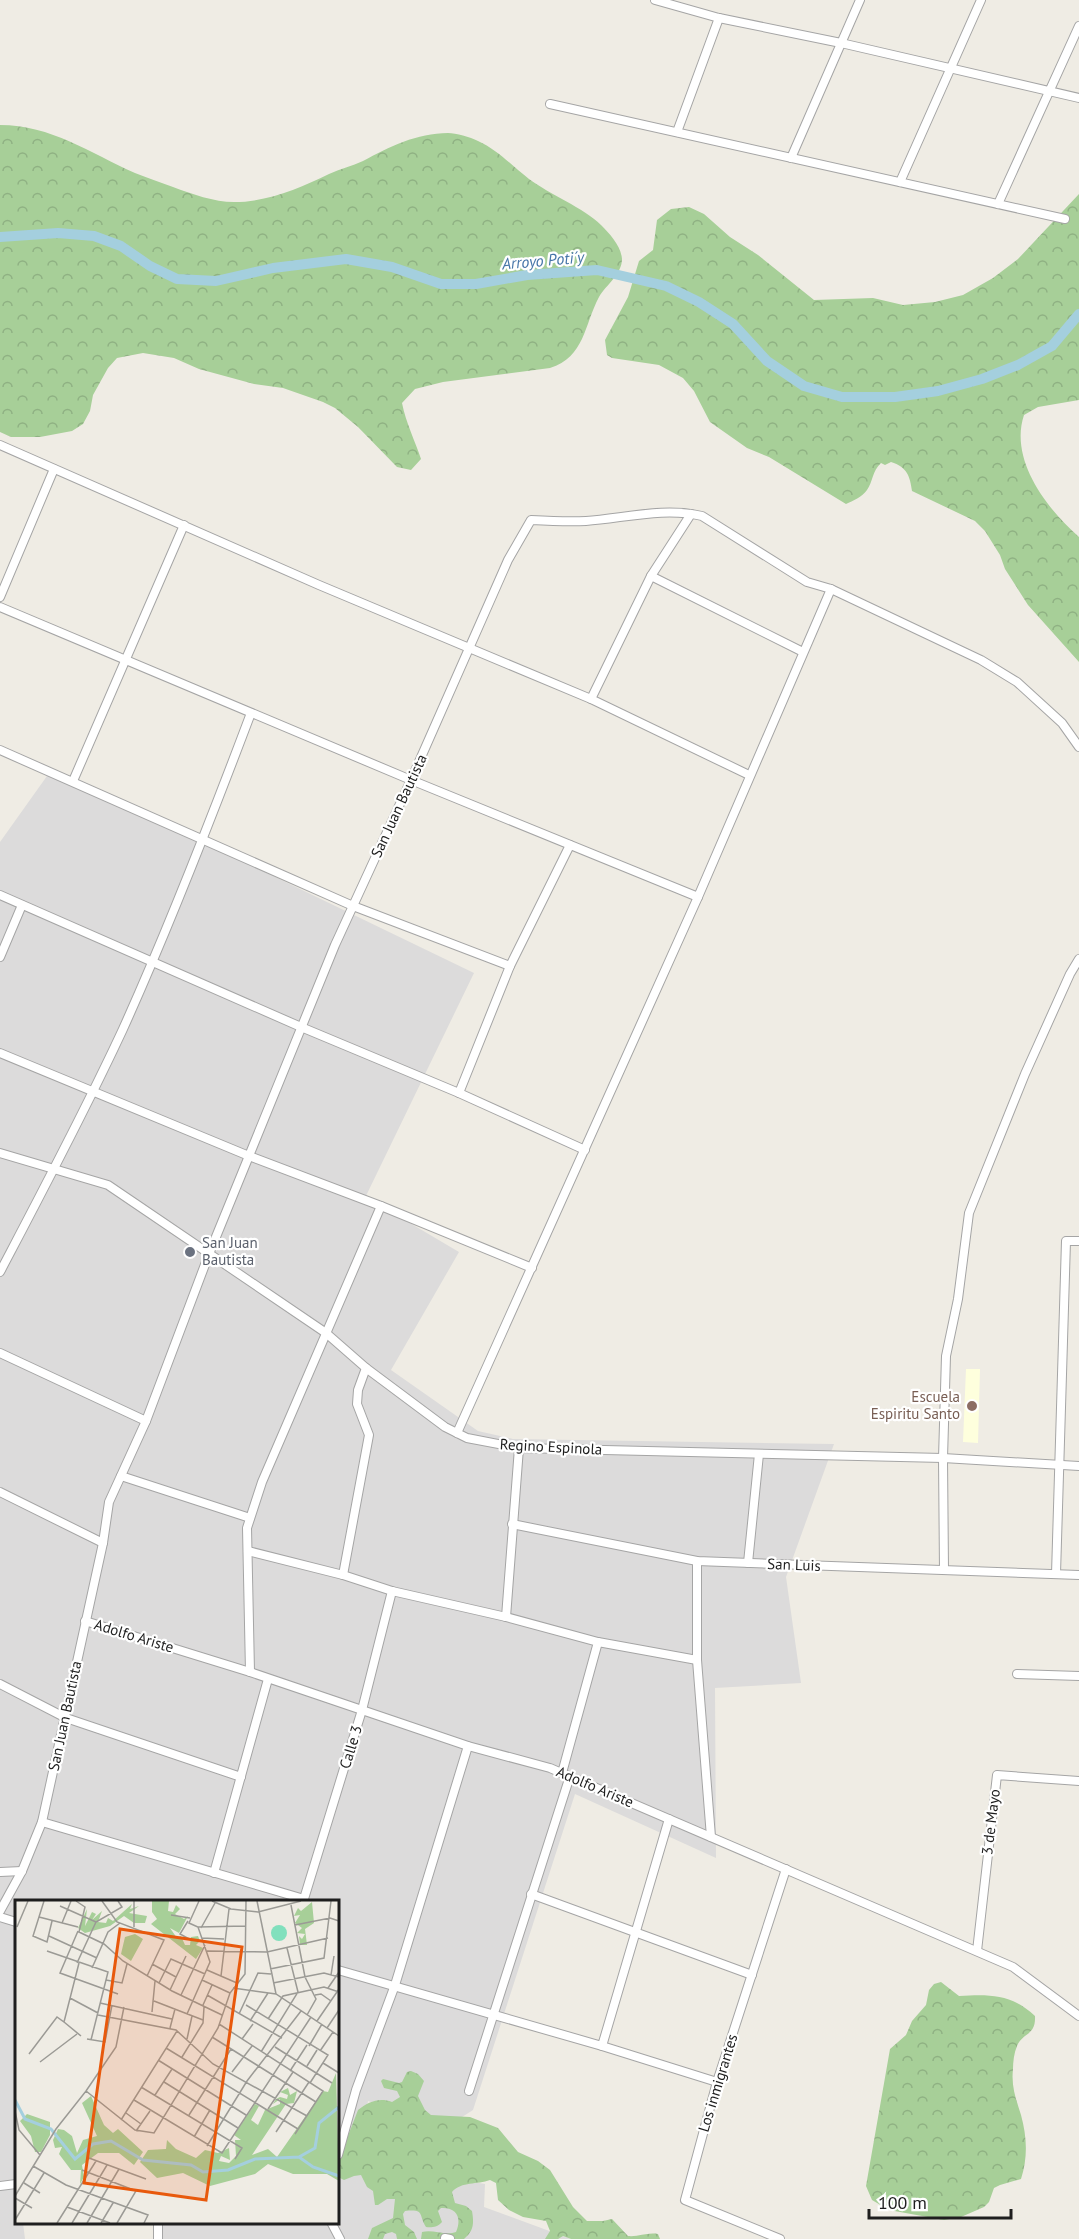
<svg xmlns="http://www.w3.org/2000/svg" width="1079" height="2239" font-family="'PT Sans',sans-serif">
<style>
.residential{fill:#dcdbdb}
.education{fill:#feffdd}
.forest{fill:url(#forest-crowns)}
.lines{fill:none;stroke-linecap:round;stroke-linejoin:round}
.canal{stroke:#a4cfde;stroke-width:10}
.street-casing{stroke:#a5a5a5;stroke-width:10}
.street{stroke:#fff;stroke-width:8}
.worship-dot{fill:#6b7280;stroke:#fff;stroke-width:2}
.education-dot{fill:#8d6e63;stroke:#fff;stroke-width:2}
.labels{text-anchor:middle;stroke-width:4.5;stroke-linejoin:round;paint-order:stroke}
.street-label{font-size:15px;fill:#1e1e1e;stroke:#fff}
.worship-label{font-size:15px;fill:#5b616d;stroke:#fff;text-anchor:start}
.education-label{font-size:15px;fill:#785e54;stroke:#fff;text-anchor:end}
.water-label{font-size:16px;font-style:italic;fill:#4675a8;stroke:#fff}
.inset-river{fill:none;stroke:#a4cfde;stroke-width:3}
.inset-road{fill:none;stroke:#9b9a95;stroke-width:1.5}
.view{fill:#e8590c;fill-opacity:0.15;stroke:#e8590c;stroke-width:3}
.inset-edge{fill:none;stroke:#1e1e1e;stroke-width:3}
</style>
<defs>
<pattern id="forest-crowns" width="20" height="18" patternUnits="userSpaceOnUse" patternTransform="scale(1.5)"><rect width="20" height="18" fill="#a7cf98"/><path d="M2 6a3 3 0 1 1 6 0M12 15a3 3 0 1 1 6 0" fill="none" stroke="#8fb183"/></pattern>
</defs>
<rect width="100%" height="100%" fill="#efece4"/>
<path class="residential" d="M52 769 474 973 364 1200 381 1206 459 1252 391 1370 478 1431 513 1439 834 1444 786 1577 801 1683 715 1688 716 1858 575 1794 473 2110 448 2126 368 2101 355 2163 485 2184 484 2207 571 2239H162L161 2223 338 2222V1902H16V2222L23 2223 25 2239H0V842Z"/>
<path class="education" d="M966 1369H980L978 1443 963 1442Z"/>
<g class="forest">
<path d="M0 125C51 125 90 153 135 173 147 178 160 182 173 187 192 194 214 202 234 202 268 202 300 188 329 174 340 169 352 166 363 161 389 147 417 133 448 133 456 133 470 137 478 141 498 150 512 166 529 179 549 194 584 208 601 225 610 234 621 246 622 259 622 274 606 285 599 297 584 325 585 357 550 368L443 382 415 389 402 403C406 423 415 441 421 459L411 470 397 467 358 427 335 408 323 402 283 388 254 384 199 369 174 358 143 353 117 358 108 368 93 395 90 411 83 424 72 431 40 437H11L0 432Z"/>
<path d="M1079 194V400L1038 407 1024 415C1009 460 1047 509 1079 537V662L1028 605 1005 569 1000 555 985 531 975 521 912 491C910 476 907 467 891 462L885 465 881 463C872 471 873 482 867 490 862 497 853 501 846 504L769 457 747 448 710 422 694 391 683 378 659 365 612 358 607 355 605 340 628 297 639 261 653 250 657 220 671 209 689 207 704 214 730 237 758 255 814 300 873 298 903 305 935 302 963 295 993 278 1018 259Z"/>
<path d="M941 1982 959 1996C990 1994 1012 1994 1035 2016 1036 2036 1023 2032 1017 2046 1014 2053 1013 2062 1013 2069 1011 2086 1016 2099 1021 2115 1027 2137 1028 2157 1021 2179L1000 2185 994 2188 989 2202 984 2207 961 2217 944 2220 889 2210 872 2200 866 2186 890 2049 906 2035 912 2021 926 2005 929 1990 934 1984Z"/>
<path d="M411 2071 418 2074 424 2081 418 2096 425 2110 431 2115 470 2117 498 2128 518 2152 538 2161 550 2170 573 2207 587 2221H603L612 2219 628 2236C639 2237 647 2232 658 2234L660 2239H571L563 2236 558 2239H545L550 2231 546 2221 523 2217 509 2210 498 2200 496 2183 490 2180C477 2185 462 2181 452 2192L455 2203 466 2206 472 2211C474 2223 474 2231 464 2239H421L422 2232C433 2229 445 2236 456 2232 462 2218 457 2207 441 2208L438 2211 442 2222C438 2227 431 2228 426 2227 418 2214 425 2209 405 2211L403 2214 405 2225 414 2232 417 2239H397L396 2234 392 2232 385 2234 383 2239H368L372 2228 393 2218 395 2199H387L378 2205H375L373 2191 367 2187 361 2175 354 2176 344 2180 338 2177 339 2159 358 2110C368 2102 379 2097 392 2102L400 2097 397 2091 384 2088 381 2081 383 2079 399 2083 402 2082 407 2072Z"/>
</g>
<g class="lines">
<path class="canal" d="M0 237 58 233 94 236 121 246 150 266 177 279 216 281 273 268 346 259 392 267 441 284H476L527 275 597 270 666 286 699 302 733 324 767 361 804 386 842 397H895L938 391 982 379 1018 365 1052 346 1079 314"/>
<g class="street-casing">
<g id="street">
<path d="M655 0 719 18 841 43 1079 98"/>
<path d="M550 104 1065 219"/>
<path d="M677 132 719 18"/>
<path d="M791 158 860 0"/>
<path d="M900 182 981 0"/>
<path d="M998 204 1079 26"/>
<path d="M0 445 319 585 591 699 749 775"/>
<path d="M651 576 803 652"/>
<path d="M0 597 54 469"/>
<path d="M0 607 411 780 698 897"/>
<path d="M591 699 651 576 691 514"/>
<path d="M0 750 353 906 510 966"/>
<path d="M73 781 184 525"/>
<path d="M0 895 301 1027 459 1093 585 1150"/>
<path d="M0 957 22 905"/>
<path d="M0 1053 249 1156 381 1206 532 1268"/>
<path d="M459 1093 510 966 570 845"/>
<path d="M0 1153 108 1185 326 1333 366 1368 445 1427 467 1438 519 1448 943 1458 1079 1466"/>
<path d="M0 1272C42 1192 85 1111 123 1029 170 925 211 819 251 713"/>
<path d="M0 1353 146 1421"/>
<path d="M457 1433 698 897 831 589"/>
<path d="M121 1476 250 1518"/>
<path d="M0 1492 103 1543"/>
<path d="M512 1524 697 1561 1079 1575"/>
<path d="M248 1551 343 1575 392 1591 506 1617 598 1642 697 1660"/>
<path d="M697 1561V1660L711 1837"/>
<path d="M748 1563 759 1454"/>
<path d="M944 1570 943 1458 946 1356 958 1299 969 1213 1025 1074 1070 974 1079 959"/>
<path d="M1056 1574 1066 1241H1079"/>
<path d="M343 1575 369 1435 357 1404 358 1390 366 1368"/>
<path d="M506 1617 519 1448"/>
<path d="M85 1621 250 1672 468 1746 550 1768 1013 1967 1079 2016"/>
<path d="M250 1672 247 1528 262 1482 381 1206"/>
<path d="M1017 1674 1079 1676"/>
<path d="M0 1684 66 1718 241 1777"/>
<path d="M562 1773 598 1642"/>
<path d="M42 1822 304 1899"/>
<path d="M0 1872 22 1871"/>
<path d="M214 1873 268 1679"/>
<path d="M531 1894 752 1975"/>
<path d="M303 1902 362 1710 392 1591"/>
<path d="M0 1911 22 1871 42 1822 103 1543 109 1502 146 1421 209 1254 335 945 411 780 508 560 531 520C549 521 568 522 586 521 625 518 664 507 702 516L807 582 831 589 981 660 1017 682 1062 723 1079 747"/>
<path d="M0 1917 16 1922"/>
<path d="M977 1951 997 1775 1079 1781"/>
<path d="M338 1970 602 2046 669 1819"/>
<path d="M602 2046 717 2082"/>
<path d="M469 2091 570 1776"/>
<path d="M338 2155 356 2090 395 1985 468 1746"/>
<path d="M0 2186 16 2184"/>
<path d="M158 2222V2239"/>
<path d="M331 2222 340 2239"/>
<path d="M445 2238 450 2239"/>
<path d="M780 2239 685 2200 717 2082 786 1869"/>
</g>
</g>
<use href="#street" class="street"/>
</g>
<circle class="worship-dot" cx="190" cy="1252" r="6"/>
<circle class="education-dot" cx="972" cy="1406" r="6"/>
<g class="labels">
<g class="street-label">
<text transform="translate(399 806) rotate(-65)" y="5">San Juan Bautista</text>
<text transform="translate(551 1447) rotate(3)" y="5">Regino Espinola</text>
<text transform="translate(794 1565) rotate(2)" y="5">San Luis</text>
<text transform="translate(134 1636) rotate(17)" y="5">Adolfo Ariste</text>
<text transform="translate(65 1716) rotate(-78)" y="5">San Juan Bautista</text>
<text transform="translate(351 1747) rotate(-73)" y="5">Calle 3</text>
<text transform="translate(595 1787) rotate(23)" y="5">Adolfo Ariste</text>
<text transform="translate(991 1822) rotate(-83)" y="5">3 de Mayo</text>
<text transform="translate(718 2083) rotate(-73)" y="5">Los inmigrantes</text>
</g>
<g class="worship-label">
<text x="202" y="1248">San Juan<tspan x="202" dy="17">Bautista</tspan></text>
</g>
<g class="education-label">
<text x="960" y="1402">Escuela<tspan x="960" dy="17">Espiritu Santo</tspan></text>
</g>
<g class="water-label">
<text transform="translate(543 260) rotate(-5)" y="6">Arroyo Poti´y</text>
</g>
</g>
<g transform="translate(15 1900)">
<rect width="324" height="324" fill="#efece4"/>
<path d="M137 1H154L153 11 158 12 161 5 165 9 160 14 169 19 173 16 164 33 155 28 162 38 166 36 170 45H175L176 37 183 36 185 41 181 45 188 48 181 59 136 24 142 19 137 12ZM297 2 299 23 290 29 292 45H285L284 36 287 39 290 34 282 33 287 28 280 23 285 15 279 16 283 8 286 11ZM117 4 115 9 124 6 114 13 132 16 130 23H119L109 16 95 26 70 33 63 28 72 9 70 26 77 12 81 14 77 20 87 11 83 22 91 23 93 18 98 21ZM120 34 128 39 116 61 106 54 110 37ZM321 173 324 281 312 274H278L253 264 240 274 195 286 168 273 142 278 125 262 133 250 151 249 152 240 161 249 181 258 190 250 203 253 214 248 215 260 206 256 204 261 214 263 221 256 220 240H226L219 235 240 204 244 206 236 220 243 225 250 210 265 204V199L258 204 261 199 265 197 272 199 273 195 265 192 273 188 275 195 282 191 279 203 271 204 237 255 253 249 262 257 308 191 313 192ZM76 196 89 225 98 233 103 229 128 252 119 265 104 253H83L67 265 69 277 65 284 66 270H56L44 254 47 247 40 248 38 240 43 229 49 230 57 236 62 253 68 240 82 236 67 203ZM12 214 35 222V235L26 252H20L16 236 5 221Z" fill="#a7cf98"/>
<path d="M256 33a8 8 0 1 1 16 0a8 8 0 1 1-16 0Z" fill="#81e0bd"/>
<path class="inset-river" d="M0 200 10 219 36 229 60 259 78 244 96 241 128 260 176 265 188 272 213 270 240 259 284 257 298 267 324 276M284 257 300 248 304 223 324 207"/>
<path class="inset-road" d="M29 1 18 36 32 42 37 21M61 1 70 7 64 32 89 44 108 61 157 91 207 115M87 1 102 22 149 40 132 76M197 1 216 9 243 12 286 1M242 1 261 94M276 5 290 77 301 99 292 115M45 6 81 22M156 15 175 18M24 17 63 27M173 21 165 34 176 40M47 23 56 1M280 25 315 18 324 21M2 27 13 1M119 27V1M183 27 231 26M186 28 200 3M63 31 45 73 103 94M34 36 82 58M187 38 209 39M32 51 93 72 76 140M192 51 252 52 313 38M62 63 81 22 107 7 103 1M137 64 161 77M77 68 93 32 105 23M255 69 309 58 316 1M192 70 222 83M316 75 319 56M206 76 214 9M91 80 107 83 112 64M187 80 215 93M144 83 156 59 190 74M258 83 309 73 324 77M218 88 261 94 324 136M313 88 324 72M155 90 171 56M166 95 190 45M192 95 267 138M300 95 306 94 316 101M55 98 83 113M139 101 188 120M85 103 157 119M188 105 197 85M231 105 313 155 295 183M137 112 140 81M172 114 195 62 183 27 174 23 184 1M224 114 243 73 256 74M83 115 161 130 198 164 292 216M253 119 268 96 309 87 324 92M235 121 253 93M302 121 324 89M49 122 66 136M204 124 308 191 280 234M155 128 160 109M312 128 324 110M197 137 301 202M72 139 90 142 97 105M172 139 177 116M227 139 238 124M294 146 307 124M260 147 317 183M151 148 283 229M305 151 318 132M246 152 283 92 272 48M14 154 42 117 49 122 64 63M167 157 188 123 189 107M143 160 231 215M25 162 62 134M308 163 324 173M292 166 302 150M275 171 292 145M217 172 237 146M149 182 223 228M126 187 227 248 220 259M71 191 101 147 109 107M140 195 157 169M119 200 207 253 296 117M253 209 278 172M0 211 4 230 25 255M111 213 126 224M174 215 216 149M106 220 162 131M121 231 135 211M261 232 294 182M179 237 195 210M192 246 232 181 286 111M74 258 131 279M18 266 51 285 133 315 129 323M67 270 121 291 102 323M9 283 25 293M0 296 41 229 71 191 120 230 139 233 203 128 215 93 230 74 231 1M0 298 17 308M52 307 95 323M0 320 29 273M42 323 81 261M57 323 92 265M72 323 104 269M86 323 98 303"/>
<path class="view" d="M105 29 227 47 191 300 69 283Z"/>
<rect width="324" height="324" class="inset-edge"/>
</g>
<path d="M869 2209v9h142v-9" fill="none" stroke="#1e1e1e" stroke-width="3"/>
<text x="878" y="2209" font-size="18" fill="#1e1e1e" stroke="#ffffff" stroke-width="4.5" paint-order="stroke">100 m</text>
</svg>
